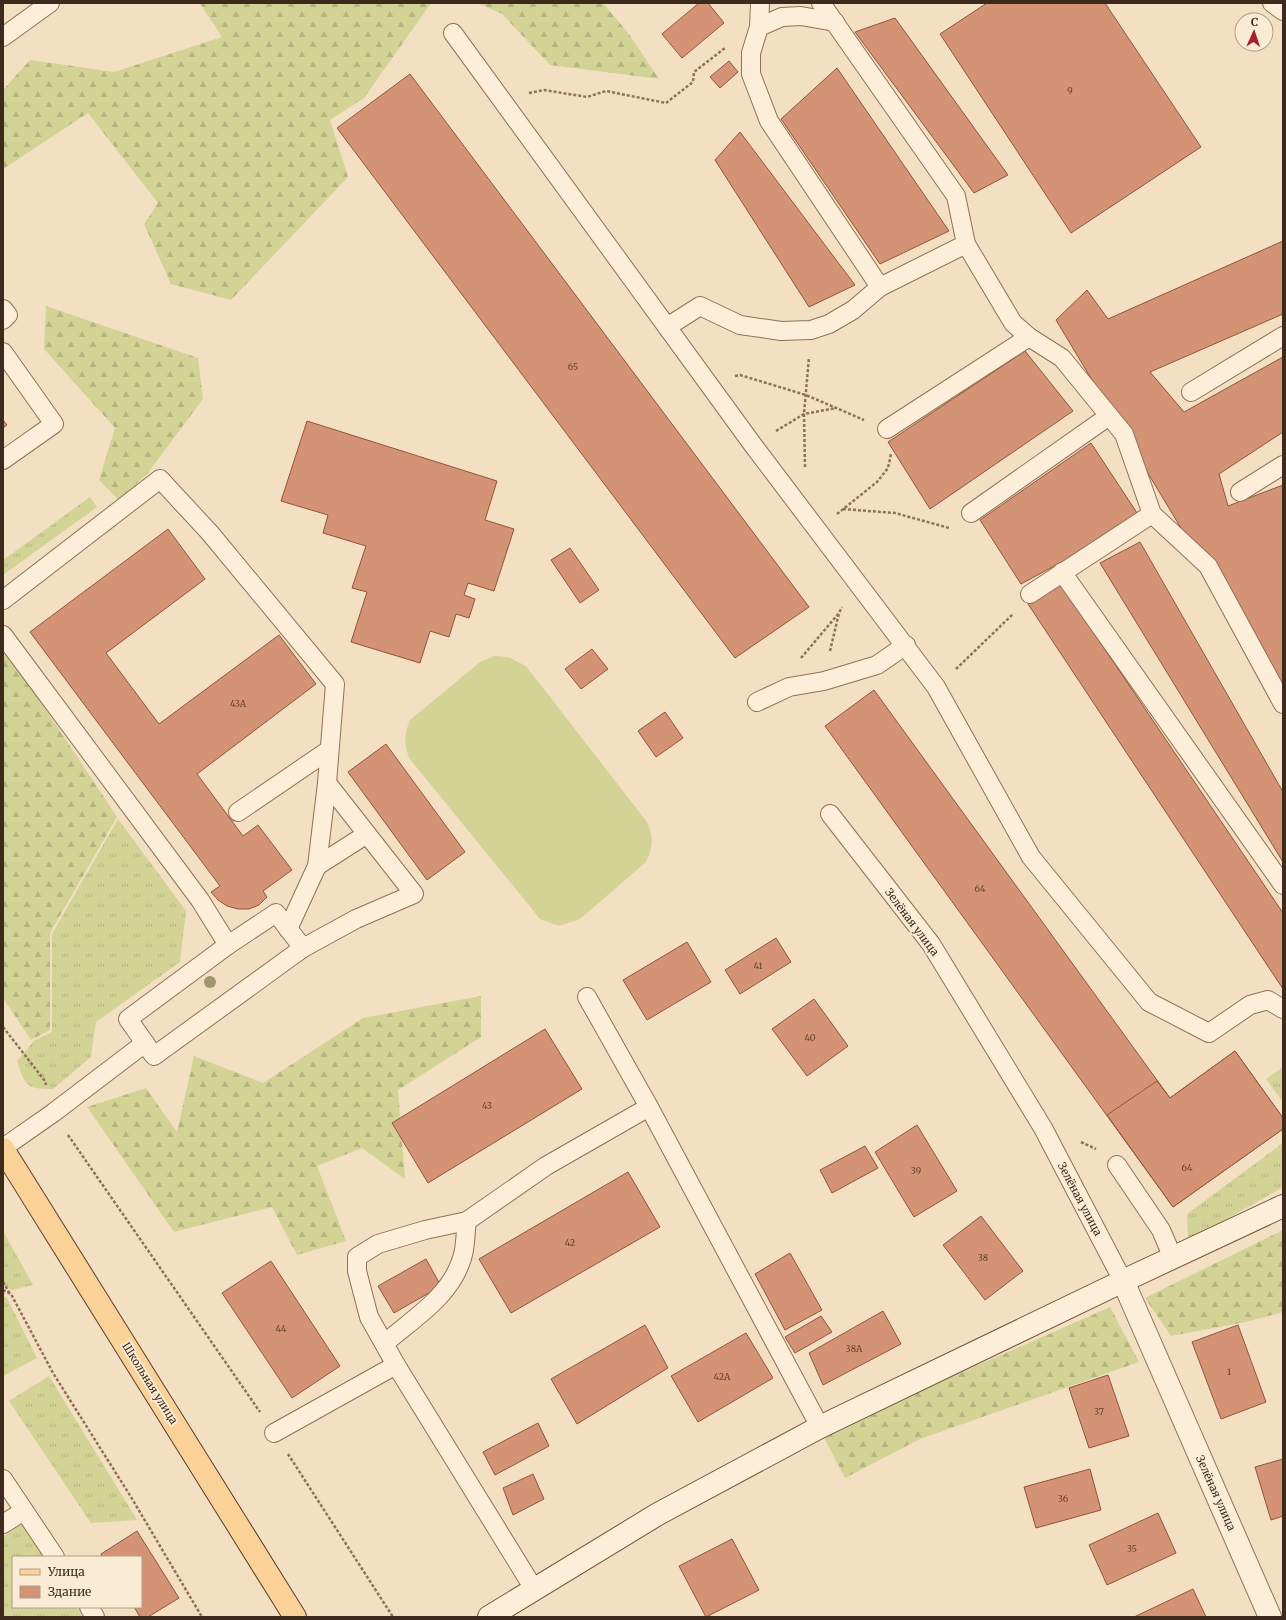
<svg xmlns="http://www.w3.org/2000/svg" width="1286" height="1620" font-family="Merriweather,serif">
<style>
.grass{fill:url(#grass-tufts)}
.forest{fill:url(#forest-firs)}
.garden{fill:#d2d395}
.building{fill:#d59375;stroke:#92543a}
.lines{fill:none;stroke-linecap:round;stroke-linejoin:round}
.lane-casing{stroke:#907057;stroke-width:20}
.street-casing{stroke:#907057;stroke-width:24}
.secondary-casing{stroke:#72513a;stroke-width:24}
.primary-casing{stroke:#5d3e2c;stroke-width:24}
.path{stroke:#907057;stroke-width:2.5;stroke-dasharray:3 2;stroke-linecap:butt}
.lane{stroke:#fceed8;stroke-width:18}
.street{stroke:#fceed8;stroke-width:22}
.secondary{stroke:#fceed8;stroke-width:22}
.primary{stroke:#fad197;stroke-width:22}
.tree{fill:#9c986a}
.labels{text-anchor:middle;stroke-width:4;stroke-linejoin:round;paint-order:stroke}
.number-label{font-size:9px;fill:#644433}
.street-label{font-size:11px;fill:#3e2a1d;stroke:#f9ebd4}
</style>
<defs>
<pattern id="grass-tufts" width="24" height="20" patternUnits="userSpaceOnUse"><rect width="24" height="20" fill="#d2d395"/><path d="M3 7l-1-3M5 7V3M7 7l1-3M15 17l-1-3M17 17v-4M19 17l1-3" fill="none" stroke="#b5b580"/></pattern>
<pattern id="forest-firs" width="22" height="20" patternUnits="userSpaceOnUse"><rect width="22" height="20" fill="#d2d395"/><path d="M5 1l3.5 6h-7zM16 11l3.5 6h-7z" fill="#b5b580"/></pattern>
</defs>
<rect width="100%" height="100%" fill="#f3e0c3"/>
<g class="grass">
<path d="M90 497 97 507 3 575V560Z"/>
<path d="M118 819 186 911 180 962 96 1022 91 1057 53 1089C26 1089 25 1086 17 1061L34 1041 52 1032V934Z"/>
<path d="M1283 1067V1102L1266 1079Z"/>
<path d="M1283 1143V1187L1188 1241 1187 1214Z"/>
<path d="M3 1231 33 1285 12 1290 3 1285Z"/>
<path d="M3 1296 7 1298 37 1358 3 1376Z"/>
<path d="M49 1376 137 1520 91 1523 9 1401Z"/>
<path d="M24 1523 45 1557H13V1607H76L83 1617H3V1536Z"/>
</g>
<g class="forest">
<path d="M201 3H431L364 98 330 120 348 177 231 300 171 284 144 224 158 203 88 113 3 169V90L30 60 114 72 222 37 201 5Z"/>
<path d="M478 3H603L629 34 659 79 550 65 502 14Z"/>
<path d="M46 306 198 358 203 399 147 474 119 500 99 480 115 428 44 349Z"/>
<path d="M3 645 117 817 50 933V1030L31 1040 3 998Z"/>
<path d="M481 996V1037L398 1090 405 1179 362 1148 317 1166 346 1241 297 1255 272 1207 174 1232 87 1107 146 1088 177 1132 194 1056 263 1083 363 1018Z"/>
<path d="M1283 1230V1312L1246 1322 1171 1336 1145 1298Z"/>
<path d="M1110 1307 1139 1362 920 1439 845 1478 822 1434Z"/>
</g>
<path class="garden" d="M494 656 508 657 526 666 647 822C654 839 653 846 646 862L580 919 559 926 540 919 532 909 409 758C404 743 404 735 410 720L480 662Z"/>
<g class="building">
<path d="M699 3H708L724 23 682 58 662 34Z"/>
<path d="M987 3H1105L1201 147 1071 233 940 34Z"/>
<path d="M895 18 1008 175 974 193 855 32Z"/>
<path d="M729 61 738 72 720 88 710 77Z"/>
<path d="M837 68 949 231 880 264 781 119Z"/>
<path d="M410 74 809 607 735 658 337 128Z"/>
<path d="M740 132 855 285 809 307 715 160Z"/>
<path d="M1283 241V314L1150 372 1184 412 1283 357V432L1219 474 1228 506 1283 485V698L1056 320 1087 290 1108 319Z"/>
<path d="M1025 351 1073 411 930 509 888 442Z"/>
<path d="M3 420 7 425 3 428Z"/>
<path d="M307 421 497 481 485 520 514 529 494 591 468 583 464 595 475 599 469 618 456 614 449 637 430 631 420 663 351 642 367 592 352 588 366 546 323 533 328 515 281 501Z"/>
<path d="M1091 443 1141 519 1021 584 980 520Z"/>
<path d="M168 529 205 579 106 653 159 724 279 635 316 684 197 774 243 836 258 825 292 870 263 891 267 897 259 905 249 909H238L227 906 218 900 211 892 220 886 30 632Z"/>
<path d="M1140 542 1283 792V862L1100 563Z"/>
<path d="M570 548 599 590 580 603 551 560Z"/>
<path d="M1060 583 1283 913V989L1028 604Z"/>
<path d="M592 649 608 669 581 689 565 669Z"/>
<path d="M874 690 1170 1098 1235 1051 1283 1118V1129L1173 1207 825 726Z"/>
<path d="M665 712 683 738 656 757 638 731Z"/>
<path d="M386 744 465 852 427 880 348 772Z"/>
<path d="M776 938 791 962 740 994 725 970Z"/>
<path d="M687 942 711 982 647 1020 623 980Z"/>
<path d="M814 999 848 1046 807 1076 772 1029Z"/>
<path d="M545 1029 582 1089 428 1183 392 1123Z"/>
<path d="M1235 1051 1283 1118V1129L1173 1207 1107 1115 1157 1081 1170 1098Z"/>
<path d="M917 1125 957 1191 914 1217 875 1152Z"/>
<path d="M865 1146 878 1168 832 1193 820 1170Z"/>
<path d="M628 1172 660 1227 511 1313 479 1259Z"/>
<path d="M981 1216 1023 1271 985 1300 943 1245Z"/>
<path d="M790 1253 822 1310 785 1330 755 1274Z"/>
<path d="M426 1259 441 1286 394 1313 378 1286Z"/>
<path d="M271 1261 340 1366 292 1398 222 1293Z"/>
<path d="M883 1311 901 1344 823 1385 809 1353Z"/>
<path d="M821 1316 832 1332 795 1353 785 1337Z"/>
<path d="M645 1325 668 1368 577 1424 551 1379Z"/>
<path d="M1238 1325 1266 1402 1221 1419 1192 1342Z"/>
<path d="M746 1333 773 1378 698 1422 671 1376Z"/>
<path d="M1108 1375 1129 1436 1089 1448 1069 1388Z"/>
<path d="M538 1423 549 1446 495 1475 483 1452Z"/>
<path d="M1283 1459V1516L1271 1520 1255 1467Z"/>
<path d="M1090 1469 1101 1510 1036 1528 1024 1487Z"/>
<path d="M533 1474 544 1499 513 1515 503 1488Z"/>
<path d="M1158 1513 1176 1553 1107 1585 1089 1545Z"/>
<path d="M137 1531 179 1598 148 1617H140L134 1607H141V1557H102L101 1554Z"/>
<path d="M732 1539 759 1590 706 1617 679 1566Z"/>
<path d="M1193 1589 1206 1617H1134Z"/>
</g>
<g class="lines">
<g class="lane-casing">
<g id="lane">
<path d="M760 3 759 27 751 53V74L769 121 880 287"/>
<path d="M821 3 956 196 966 244 1013 323 1029 337 1062 358 1124 434 1152 514 1208 566 1283 704"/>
<path d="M1272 3 1283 11"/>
<path d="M759 27 782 17 801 16 835 22"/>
<path d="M453 33 753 445 936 687 1031 857 1149 1002 1209 1033 1250 1005 1268 1000 1283 1009"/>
<path d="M3 37 50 3"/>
<path d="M3 309 8 315 3 320"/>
<path d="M667 327 700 306 740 325 781 331 811 330 829 324 853 310 880 287 966 244"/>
<path d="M3 352 54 424 3 460"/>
<path d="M1191 392 1283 336"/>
<path d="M887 429 1029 337"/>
<path d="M1240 492 1283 465"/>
<path d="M971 513 1109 416"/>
<path d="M1062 572 1283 885"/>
<path d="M1030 594 1152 514"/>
<path d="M3 600 160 479 210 533 335 684 327 783 414 894 356 919 303 948 154 1056 128 1019 228 945 200 900 3 635"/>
<path d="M757 702 789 687 824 681 877 665 906 645"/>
<path d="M327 783 317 866 367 834"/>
<path d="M238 812 329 750"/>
<path d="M830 814 931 944 1043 1128 1123 1281"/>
<path d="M288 929 317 866"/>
<path d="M228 945 276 913 303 948"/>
<path d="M587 997 649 1107 820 1427"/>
<path d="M3 1148 53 1113 145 1043"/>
<path d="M1117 1165 1161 1230 1173 1258"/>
<path d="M385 1343C414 1318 451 1296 462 1258 466 1247 465 1233 467 1221"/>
<path d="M274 1433 396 1365"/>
<path d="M3 1479 55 1557"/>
<path d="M3 1524 24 1511"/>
<path d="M534 1589 396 1365 369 1317 357 1271V1257L378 1244 425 1230 467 1221 546 1166 649 1107"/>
<path d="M89 1607 95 1617"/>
</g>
</g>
<g class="street-casing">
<path id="street" d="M1123 1281 1270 1617"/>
</g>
<g class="secondary-casing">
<path id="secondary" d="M489 1617 658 1514 820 1427 1123 1281 1283 1206"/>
</g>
<g class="primary-casing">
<path id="primary" d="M3 1149 295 1617"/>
</g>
<g class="path">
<path d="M529 93 544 90 587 97 606 91 666 103 693 82 694 72 725 48"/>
<path d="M735 376 740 375 806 395 864 420"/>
<path d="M776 431 804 414 836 408"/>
<path d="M805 467 804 414 809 357"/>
<path d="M843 509 895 513 949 528"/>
<path d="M837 514 877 482 888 468 891 454"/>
<path d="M830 651 839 613"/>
<path d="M801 658 839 613 842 607"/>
<path d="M956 669 1013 614"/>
<path d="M3 1027 45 1081 46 1085"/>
<path d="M68 1135 260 1412"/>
<path d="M1081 1142 1096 1149"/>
<path d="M3 1282 10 1294"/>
<path d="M3 1290 11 1294 53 1373 131 1497 202 1617"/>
<path d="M288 1454 393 1617"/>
</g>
<use href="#lane" class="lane"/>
<use href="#street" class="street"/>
<use href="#secondary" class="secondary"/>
<use href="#primary" class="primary"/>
</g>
<circle class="tree" cx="210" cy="982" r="6"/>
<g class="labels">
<g class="number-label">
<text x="1070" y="94">9</text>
<text x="573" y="370">65</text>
<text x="238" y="707">43А</text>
<text x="980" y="892">64</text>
<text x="758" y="969">41</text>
<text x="810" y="1041">40</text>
<text x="487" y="1109">43</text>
<text x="1187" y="1171">64</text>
<text x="916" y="1174">39</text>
<text x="570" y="1246">42</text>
<text x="983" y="1261">38</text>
<text x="281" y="1332">44</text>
<text x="854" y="1352">38А</text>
<text x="1229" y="1375">1</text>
<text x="722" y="1380">42А</text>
<text x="1099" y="1415">37</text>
<text x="1063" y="1502">36</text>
<text x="1132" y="1552">35</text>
</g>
<g class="street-label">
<text transform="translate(912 922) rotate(53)" y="4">Зелёная улица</text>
<text transform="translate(1080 1199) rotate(62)" y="4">Зелёная улица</text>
<text transform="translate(150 1383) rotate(58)" y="4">Школьная улица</text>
<text transform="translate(1216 1493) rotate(66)" y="4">Зелёная улица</text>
</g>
</g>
<rect width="1286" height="1620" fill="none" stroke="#3e2a1d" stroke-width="8"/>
<rect x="12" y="1556" width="130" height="52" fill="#f9ebd4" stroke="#ae9e8b"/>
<rect x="20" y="1569" width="20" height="6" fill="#fad197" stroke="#ae9e8b"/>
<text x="48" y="1576" font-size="12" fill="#3e2a1d">Улица</text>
<rect x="20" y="1586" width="20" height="12" fill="#d59375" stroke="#ae9e8b"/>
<text x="48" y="1596" font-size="12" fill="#3e2a1d">Здание</text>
<g transform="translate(1254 32) rotate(3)"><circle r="19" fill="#f9ebd4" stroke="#ae9e8b"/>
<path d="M0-3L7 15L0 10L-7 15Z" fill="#a6202e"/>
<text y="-6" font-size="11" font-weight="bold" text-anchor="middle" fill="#3e2a1d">С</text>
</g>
</svg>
